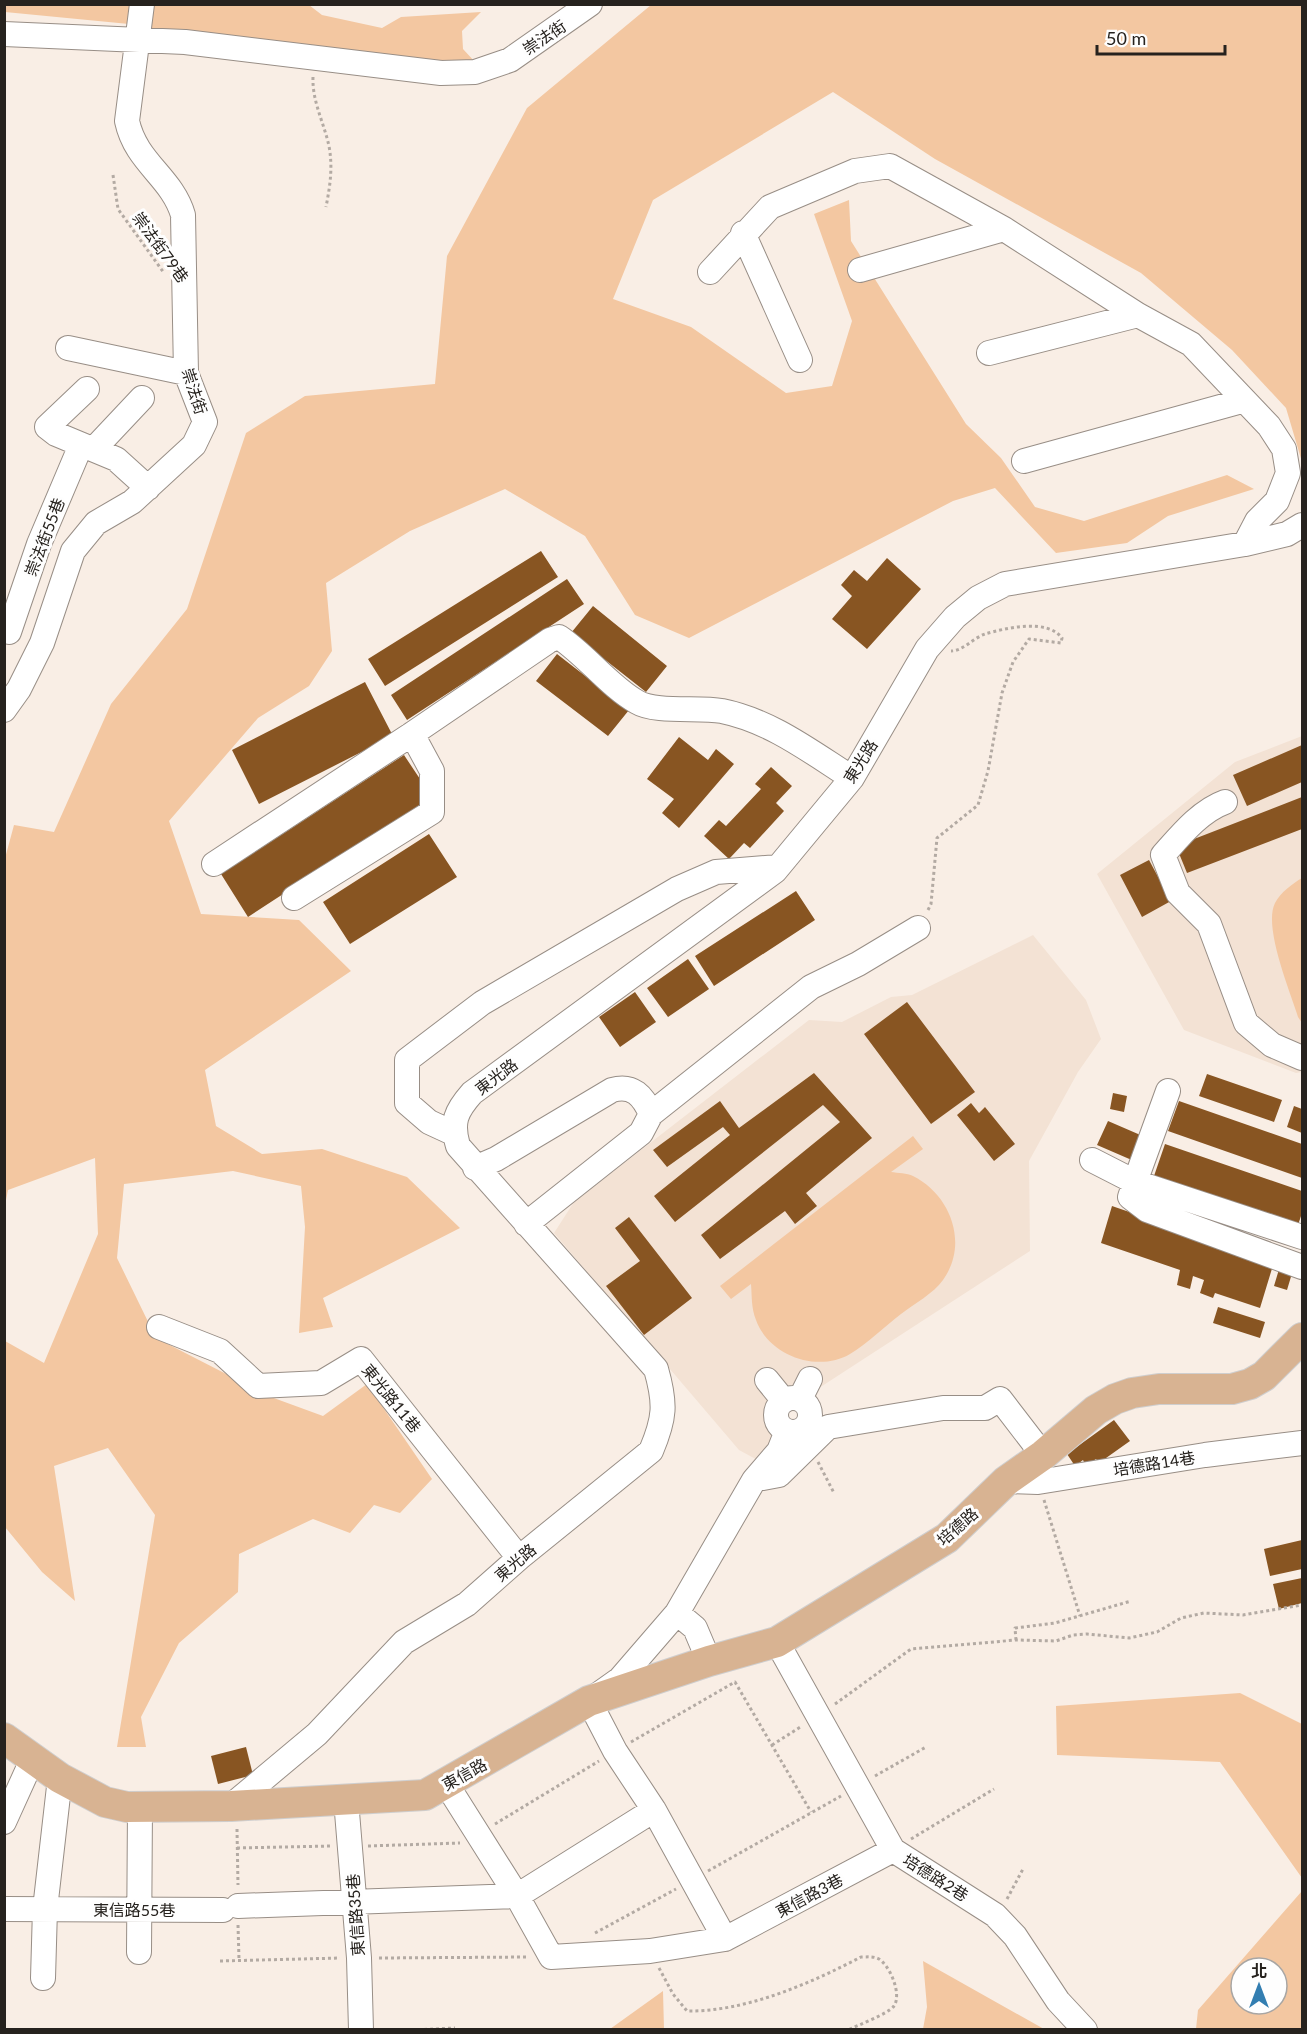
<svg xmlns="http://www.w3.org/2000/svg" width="1307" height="2034" font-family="Lato,'Noto Sans TC',sans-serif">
<rect width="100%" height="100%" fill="#f9eee5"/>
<path fill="#f3e2d4" d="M1302 736V1072L1296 1073 1184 1030 1097 874 1235 762Z
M1033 935 1086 1000 1101 1039 1078 1072 1029 1161 1030 1251 819 1388 797 1376 793 1385 770 1406 773 1436 765 1464 739 1450 554 1233 574 1202 809 1020 842 1022 891 997 912 995Z"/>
<path fill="#f3c7a1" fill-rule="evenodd" d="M4 5H130L129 24 5 12Z
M154 5H309L322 15 382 28 401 17 481 12 462 31 463 49 475 62 458 65 151 29Z
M651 5H1302V462L1286 408 1232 350 1141 273 935 159 833 92 653 200 613 299 691 327 786 393 832 386 852 321 814 214 849 200 851 241 966 424 1001 458 1035 507 1084 521 1227 475 1254 489 1168 516 1127 543 1056 553 995 488 953 501 689 638 635 615 585 536 505 489 410 531 326 583 332 651 309 686 258 718 169 821 201 914 299 920 351 971 205 1070 216 1126 262 1154 322 1149 407 1177 460 1228 323 1298 333 1327 299 1333 305 1227 301 1186 233 1171 124 1184 117 1258 156 1338 271 1397 323 1416 367 1384 432 1479 400 1513 374 1505 350 1533 313 1519 239 1554 238 1592 179 1643 141 1717 146 1747H117L155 1515 108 1448 54 1466 75 1601 42 1572 5 1527V1341L44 1363 98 1234 95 1158 8 1190 5 1205 4 862 14 825 54 832 111 704 187 609 246 433 305 396 435 384 447 256 527 108Z
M1302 878V1023L1298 1017C1290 991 1263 927 1275 903 1281 892 1292 884 1302 878Z
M913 1136 923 1149 891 1172C898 1173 907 1173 913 1176 951 1195 969 1244 943 1280 934 1293 914 1304 901 1314 884 1327 868 1343 850 1354 818 1373 769 1356 756 1320 751 1308 752 1296 751 1284L731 1299 720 1286Z
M1240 1693 1302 1724V1878L1220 1762 1057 1755 1056 1706Z
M1302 1891V2029H1196L1198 2010ZM1241 1968H1277V2004H1241Z
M923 1961 1044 2029H923L927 2007Z
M663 1991 664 2029H610Z"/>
<path fill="#852" d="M541 551 558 577 385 686 368 659Z
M887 558 921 589 867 649 832 619 852 596 841 585 854 570 867 581Z
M567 579 584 604 407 720 391 695Z
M593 606 667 666 646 692 571 633Z
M557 654 629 710 608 736 536 681Z
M365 682 393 736 259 804 232 750Z
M679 737 708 760 716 749 734 764 679 828 662 813 674 799 647 779Z
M1302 745V782L1247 806 1233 775Z
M404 755 432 797 248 917 221 874Z
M771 767 792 786 776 803 784 811 750 848 744 843 729 859 704 836 719 820 726 826 761 789 755 784Z
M1302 797V829L1187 873 1176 846Z
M429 834 457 877 350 944 323 902Z
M1149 860 1171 901 1142 917 1120 875Z
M796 891 815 920 714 986 695 956Z
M688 959 709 989 668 1017 647 988Z
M635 992 656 1022 620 1047 599 1017Z
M907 1002 975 1092 931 1124 864 1034Z
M814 1073 872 1138 806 1193 817 1206 795 1224 785 1211 720 1259 701 1235 840 1122 823 1105 675 1222 654 1196 730 1135 723 1127 667 1167 653 1150 720 1101 739 1128Z
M1207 1074 1282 1100 1274 1122 1199 1096Z
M1113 1093 1127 1096 1124 1112 1110 1109Z
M1179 1101 1302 1144V1178L1168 1131Z
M971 1103 979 1113 985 1107 1015 1144 994 1161 957 1115Z
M1294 1106 1302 1109V1133L1287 1127Z
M1108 1121 1145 1137 1134 1161 1097 1145Z
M1165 1144 1302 1191V1213L1298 1225 1154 1176Z
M1112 1206 1274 1262 1260 1308 1215 1293 1213 1298 1200 1293 1204 1280 1193 1276 1190 1289 1177 1285 1180 1270 1101 1243Z
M629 1217 692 1298 644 1335 606 1286 640 1261 615 1228Z
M1280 1266 1293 1270 1287 1290 1274 1286Z
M1218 1307 1265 1322 1260 1338 1213 1323Z
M1114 1420 1130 1441 1099 1463 1096 1459 1086 1466 1083 1460 1075 1466 1067 1454Z
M1302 1540V1569L1270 1576 1264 1549Z
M1302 1578V1603L1279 1609 1273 1584Z
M246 1747 253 1775 218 1784 211 1756Z"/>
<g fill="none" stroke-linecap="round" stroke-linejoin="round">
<defs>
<path id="minor" d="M4 34 185 42 441 73 475 72 510 60 590 4
M743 233 800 360
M860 270 1004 229
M710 272 770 207 855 171 890 166 1004 229 1138 315 1191 344 1269 426 1284 449 1288 473 1277 501 1257 521 1245 544
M68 348 186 373
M989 353 1138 315
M87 389 47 427 56 434 116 459 148 488
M94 449 142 398
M1024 461 1242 401
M9 632 39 544 81 445
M4 710 19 689 42 643 73 551 96 523 132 502 194 445 205 422 186 373 183 215C172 177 136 163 127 121L142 4
M1225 802C1200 811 1180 836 1163 855L1178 893 1209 924 1246 1023 1272 1045 1302 1058
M214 864 412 734 550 640 559 637C586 655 610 687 637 702 655 713 698 707 722 711 771 721 811 752 852 778
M294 898 432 812V771L412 734
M651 1114 811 987 858 964 918 928
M455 1134 429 1122 407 1103V1060L482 1003 677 889 716 872 778 867
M1092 1160 1135 1182 1168 1091
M475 1168 496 1159 612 1090C633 1084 643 1096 651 1114L641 1133 526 1224
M1302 1237 1135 1182 1130 1197 1147 1210 1302 1267
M159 1327 220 1351 258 1386 321 1383 361 1359 519 1558
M767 1380 784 1401
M776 1415a17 17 0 1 1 34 0a17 17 0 1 1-34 0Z
M800 1399 810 1379
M787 1431 779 1451 754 1480 677 1613 620 1679 589 1701 615 1751 654 1810 725 1939 893 1850
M763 1478 779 1475 828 1427 943 1408H985L1000 1399 1043 1455
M1006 1481 1038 1482 1205 1455 1302 1443
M677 1613 695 1628 709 1661
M777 1642 893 1850 995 1915 1015 1936 1058 2001 1085 2030
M447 1785 517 1896 551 1957 650 1951 725 1939
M346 1800 359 1958 361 2030
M231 1806 317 1734 404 1642 467 1604 519 1558 651 1451C665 1418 666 1404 656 1369L458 1146C451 1122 456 1111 472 1093L775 871 852 778 927 649 955 617 978 598 1005 584 1245 544 1287 534 1302 525
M4 1822 33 1758
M238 1906 517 1896 654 1810
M4 1909 223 1910
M139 1952 140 1807
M43 1978 45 1909 60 1778"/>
<path id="major" d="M4 1738 60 1778 105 1802 127 1807 231 1806 425 1795 589 1701 709 1661 777 1642 947 1538 1006 1481 1043 1455 1096 1410 1115 1399 1132 1393 1159 1389H1232L1250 1384 1264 1376 1302 1338"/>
</defs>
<use href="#minor" stroke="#988e86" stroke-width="26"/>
<use href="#major" stroke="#cfcece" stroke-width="32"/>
<path stroke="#b3aaa3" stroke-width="3" stroke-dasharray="3 3" stroke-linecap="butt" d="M313 77C312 101 324 123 329 146 333 168 330 186 326 207
M113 175 118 209 164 273
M928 910 931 904 937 838 978 805 988 771 1002 693 1013 662 1029 639 1061 643 1062 638C1047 618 1006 628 985 634 973 638 963 651 951 651
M818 1462 834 1493
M1044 1500 1080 1616
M1016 1640 1015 1628 1055 1623 1131 1601
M835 1704 911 1649 1016 1640 1056 1641 1073 1635 1087 1634 1129 1638 1157 1632 1181 1618 1204 1613 1243 1615 1302 1605
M631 1742 735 1682 811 1812
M772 1745 802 1726
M875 1776 926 1747
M495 1824 599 1761
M237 1829 238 1885
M911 1839 994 1789
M368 1846 460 1843
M237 1848 331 1846
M708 1871 841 1796
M1007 1899 1023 1869
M238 1925 239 1959
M595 1933 676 1889
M379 1958 529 1957
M220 1961 340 1958
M659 1968 673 1994 687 2011C745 2012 809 1984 861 1957 868 1957 873 1956 879 1959 890 1966 902 1994 894 2006 888 2014 858 2025 848 2030
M412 2030 455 2028"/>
<use href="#minor" stroke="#fff" stroke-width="24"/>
<use href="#major" stroke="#d8b392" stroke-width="30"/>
</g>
<g text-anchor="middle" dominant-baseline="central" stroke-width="6" stroke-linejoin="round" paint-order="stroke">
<g font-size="16" fill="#26221e" stroke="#fefefe">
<text transform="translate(544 37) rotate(-34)">崇法街</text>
<text transform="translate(161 247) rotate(54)">崇法街79巷</text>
<text transform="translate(195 391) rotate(72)">崇法街</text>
<text transform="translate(44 537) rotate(-69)">崇法街55巷</text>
<text transform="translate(860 761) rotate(-58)">東光路</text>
<text transform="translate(496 1076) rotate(-37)">東光路</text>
<text transform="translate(392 1398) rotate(51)">東光路11巷</text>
<text transform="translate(1154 1463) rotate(-9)">培德路14巷</text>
<text transform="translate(957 1526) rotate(-41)">培德路</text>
<text transform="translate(515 1562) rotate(-40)">東光路</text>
<text transform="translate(464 1774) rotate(-29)">東信路</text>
<text transform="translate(936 1877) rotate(32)">培德路2巷</text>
<text transform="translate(809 1895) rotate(-28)">東信路3巷</text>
<text x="134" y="1909">東信路55巷</text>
<text transform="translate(355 1915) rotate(-94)">東信路35巷</text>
</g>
</g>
<rect width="1307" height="2034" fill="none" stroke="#26221e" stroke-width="12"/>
<g transform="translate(1259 1986)"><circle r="28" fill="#fefefe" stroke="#a8a6a4" stroke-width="1.5"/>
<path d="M0-4.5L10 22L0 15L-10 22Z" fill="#337eb1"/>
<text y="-9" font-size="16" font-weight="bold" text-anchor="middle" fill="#26221e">北</text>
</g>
<path d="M1097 45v9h128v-9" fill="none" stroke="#26221e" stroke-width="3"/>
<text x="1106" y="45" font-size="18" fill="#26221e" stroke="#fefefe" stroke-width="4.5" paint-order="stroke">50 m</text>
</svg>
